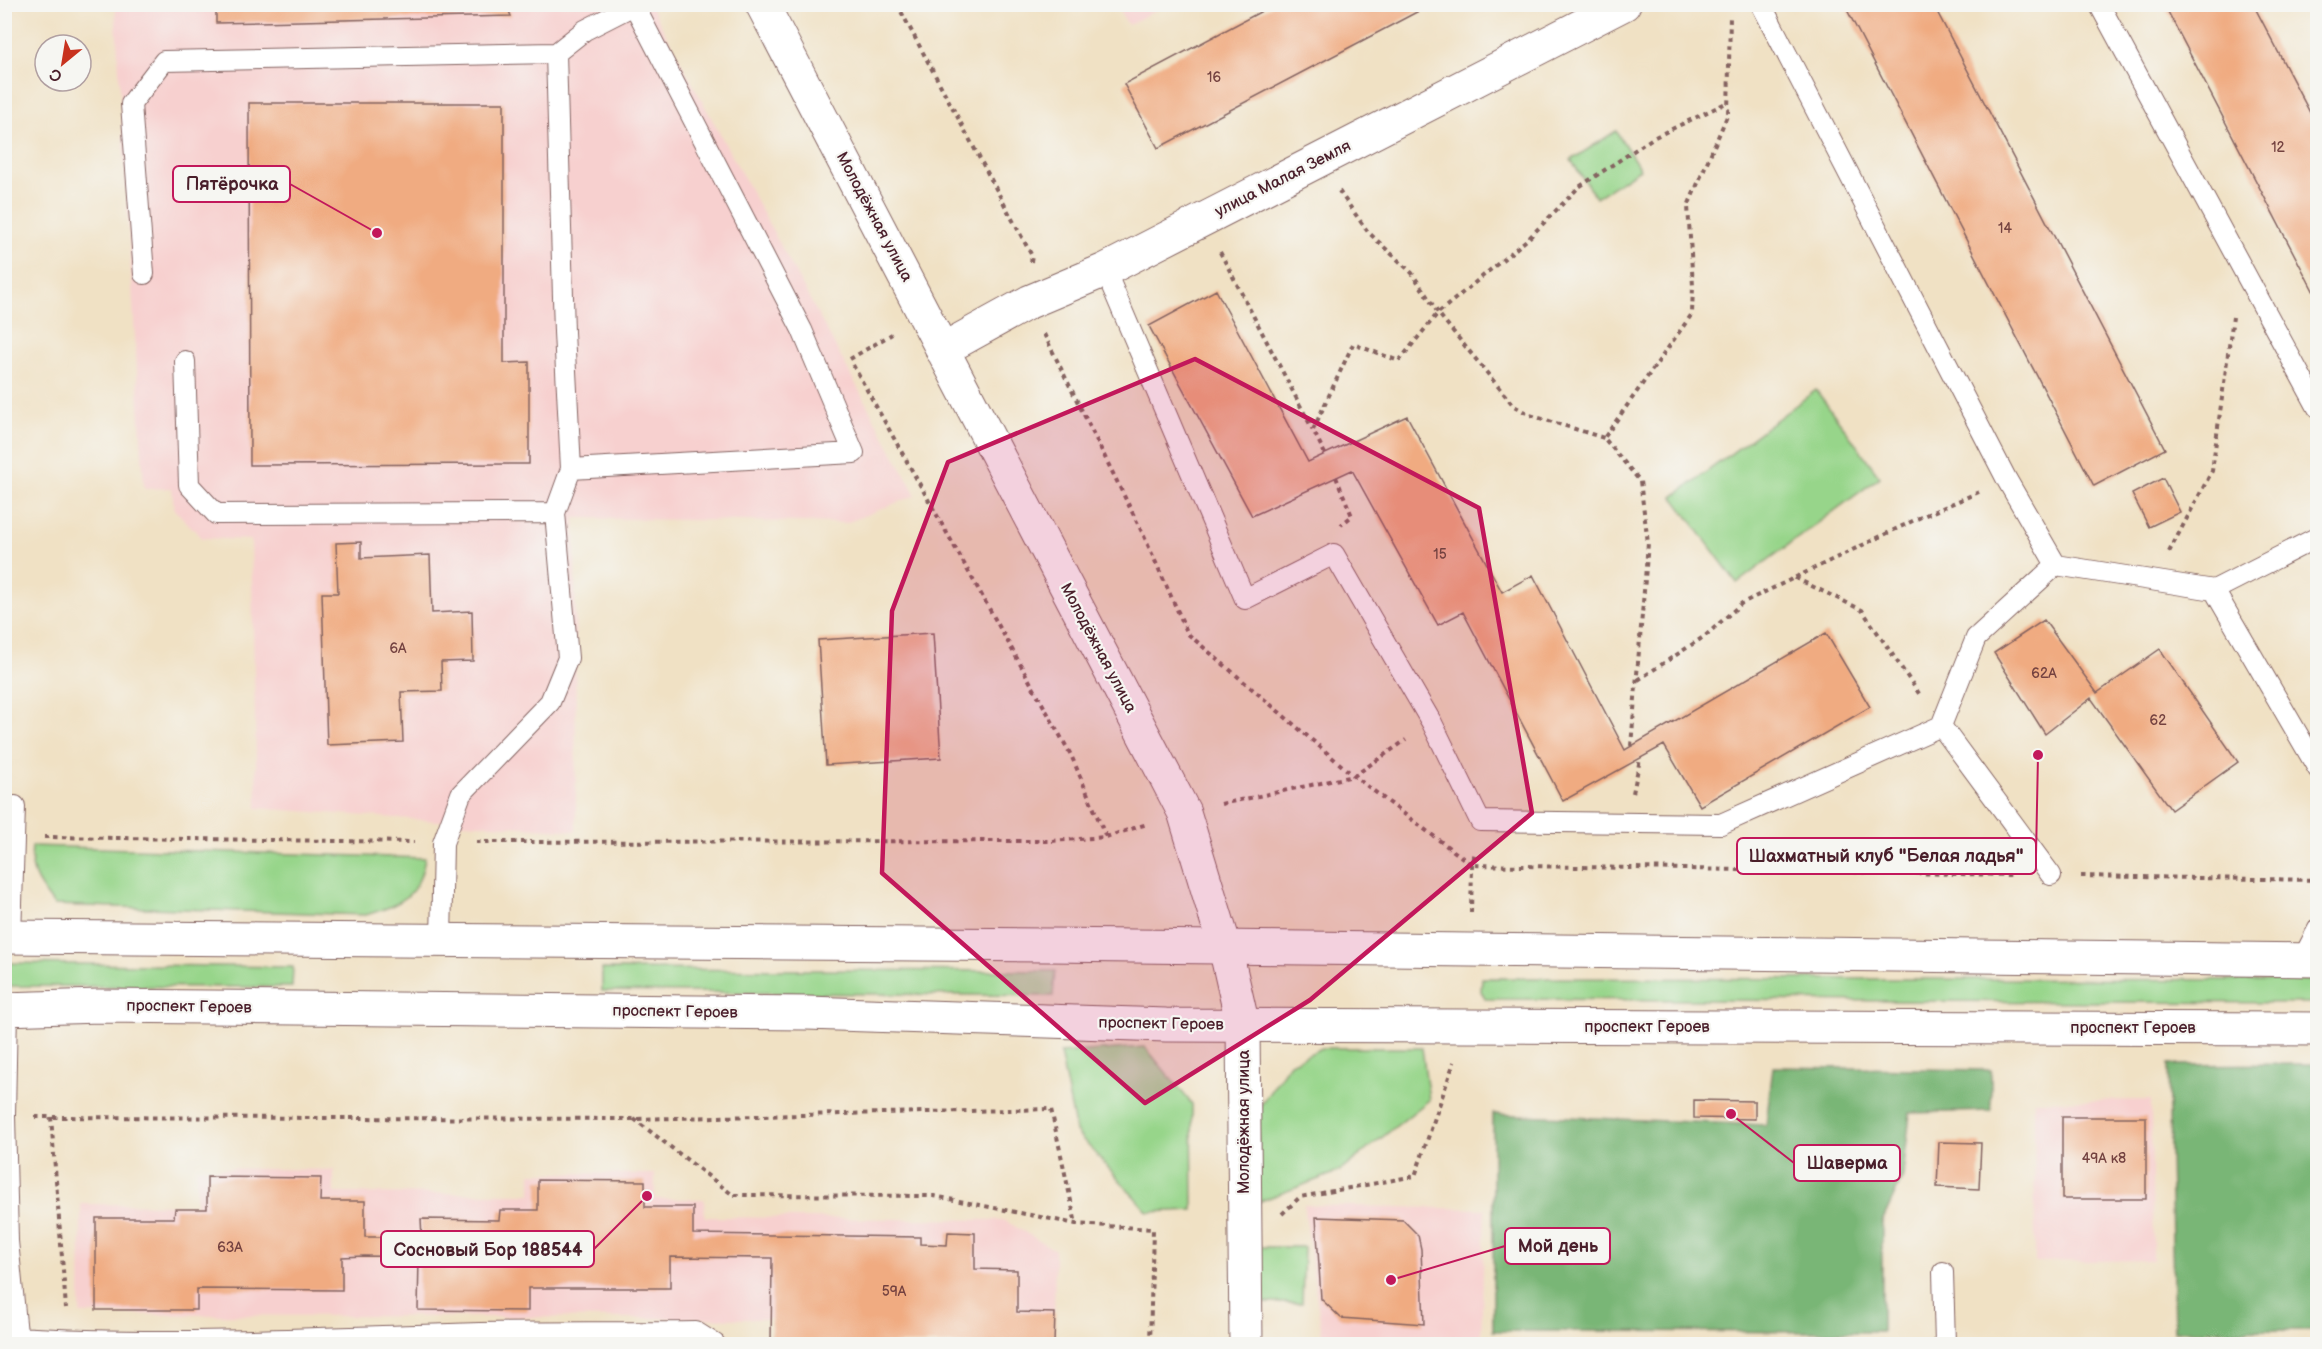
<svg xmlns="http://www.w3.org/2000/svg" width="2322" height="1349" font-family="'Balsamiq Sans',sans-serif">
<rect width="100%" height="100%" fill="#f6f6f2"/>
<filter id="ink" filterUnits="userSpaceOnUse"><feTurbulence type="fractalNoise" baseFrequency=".0167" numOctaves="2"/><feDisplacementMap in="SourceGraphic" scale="12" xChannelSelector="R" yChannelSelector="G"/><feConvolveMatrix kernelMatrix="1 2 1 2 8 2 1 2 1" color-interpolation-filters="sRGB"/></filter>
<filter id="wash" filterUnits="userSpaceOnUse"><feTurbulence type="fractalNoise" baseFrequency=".008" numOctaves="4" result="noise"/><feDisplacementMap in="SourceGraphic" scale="24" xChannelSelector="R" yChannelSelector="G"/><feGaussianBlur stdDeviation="1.35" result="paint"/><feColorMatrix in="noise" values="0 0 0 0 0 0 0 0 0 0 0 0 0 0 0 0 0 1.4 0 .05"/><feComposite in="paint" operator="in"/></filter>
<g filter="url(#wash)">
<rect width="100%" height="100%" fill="#f0e1c4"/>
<path fill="#f7d0cf" d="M115 5H650L916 495 846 523 575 518 576 831 257 808 251 540 202 538 174 509 172 488 144 489Z
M1116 5H1166L1128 25Z
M2151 1100 2153 1260 2035 1262 2034 1101Z
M197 1168 334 1170V1193L531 1194V1173L655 1174V1199H704L705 1217 1004 1220 1055 1250 1054 1344H771V1319L80 1314 81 1204 196 1205Z
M1304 1205 1485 1209 1481 1344 1322 1336Z"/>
<path fill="#97d58a" stroke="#707a5a" stroke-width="1.5" d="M1616 131 1640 169 1596 198 1571 160Z
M1816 390 1880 477 1737 583 1673 497Z
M32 846 425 858C419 897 401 904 366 915L54 905C38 884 29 874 32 846Z
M5 963H8L293 967 292 987 5 986Z
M602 969 1055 971 1053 996 602 991Z
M1482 978 2317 980 2318 1003 1485 999 1481 991Z
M1145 1047 1192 1104 1193 1210 1148 1212 1076 1132 1060 1053Z
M1322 1048H1422L1429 1100 1340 1171 1253 1204 1260 1106 1290 1063Z
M1257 1247H1304L1302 1303H1260Z"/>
<path fill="#79b676" stroke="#626a50" stroke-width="1.5" d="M2317 1064V1330L2174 1331 2168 1065Z
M1773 1067 1991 1070V1111L1910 1113 1903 1176 1882 1222V1332L1493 1331V1114L1766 1125Z"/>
<g id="blocks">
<path fill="#f0ab81" d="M216 4H506L511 16 216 23Z
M1275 4H1432L1158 148 1124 84Z
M1844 4H1933L2165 449 2094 486Z
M2164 4H2253L2318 128V300Z
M249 103H504V363L529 362V464L250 465Z
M1216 290 1308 462 1407 416 1502 592 1533 575 1625 750 1826 633 1870 707 1700 806 1664 745 1563 801 1463 612 1438 625 1352 470 1252 516 1149 326Z
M2163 478 2180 512 2149 527 2132 494Z
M361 542V558L430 555 432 613 472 611 473 661 441 662 442 691 401 692 403 742 327 745 322 593H338L336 543Z
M2044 620 2097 693 2160 649 2238 762 2171 810 2091 698 2045 734 1994 653Z
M933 633 941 758 826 765 818 640Z
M1694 1100 1755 1101V1119L1694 1118Z
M2062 1117H2146V1199H2062Z
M1939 1142 1981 1143 1979 1189 1937 1187Z
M207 1177 321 1178 320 1201H365V1237H422L421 1219 499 1220 500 1210H538V1180L645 1181V1207H693V1234L920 1237V1244L947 1245 948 1232 975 1233V1269L1017 1270V1312L1055 1313 1054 1344H771L772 1258 670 1257V1288H528V1311L418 1310 419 1257 364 1256 342 1257V1290L197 1289V1310H96V1218H174L175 1209H207Z
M1316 1217 1403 1220 1418 1235 1421 1249 1424 1324 1341 1318 1321 1299Z"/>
</g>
</g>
<g filter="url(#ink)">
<use href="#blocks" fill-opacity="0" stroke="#846361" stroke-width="1.5"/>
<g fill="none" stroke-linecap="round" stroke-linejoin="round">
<defs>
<path id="lane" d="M1761 4 2007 480 2056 565
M2099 4 2318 408
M1105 270 1245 599 1334 554 1432 723 1480 821 1721 824 1941 726 1976 638 2056 565
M144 274 131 104 164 61 556 53
M185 361 189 485 216 514 555 513
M571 469 854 453 802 330 634 5
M2056 565 2214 590 2318 537
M2214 590 2318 769
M1941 726 2051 875
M11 937 15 806
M441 941 443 843 461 794 550 702 568 658 555 513 571 469 564 332 556 53 585 30 636 4
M2302 960 2318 929
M7 1009 5 1115 8 1241 18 1344
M1943 1272 1945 1344
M18 1337C162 1346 307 1338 450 1334 532 1331 615 1333 696 1332L715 1344"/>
<path id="street" d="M762 4 1184 812 1225 947 1243 1026 1246 1344
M942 350 1029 302 1105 270 1624 4"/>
<path id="secondary" d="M4 937 1051 945 2318 960
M4 1009 99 1006 807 1013 1166 1025 2318 1029"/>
</defs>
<use href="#lane" stroke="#846361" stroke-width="22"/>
<use href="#street" stroke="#846361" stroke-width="35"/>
<use href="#secondary" stroke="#846361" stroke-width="35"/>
<path stroke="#846361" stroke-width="4" stroke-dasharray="4.5 4.5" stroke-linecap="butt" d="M897 4 1032 256 1031 262
M1339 191 1368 232 1412 273 1438 313 1514 406 1530 415 1604 438
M1220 252 1313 430
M1044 334 1143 534 1188 634 1354 776 1472 865 2011 875
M850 359 892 334
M853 365 1071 755 1106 837
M1325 454 1313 430 1353 344 1399 361 1438 313 1529 238 1579 187 1653 138 1728 102
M1336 477 1352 516 1341 525
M2169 552 2212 471 2233 317
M1795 578 1862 610 1920 695
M1638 680 1705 636 1742 603 1921 517 1979 492
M1631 746 1648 543 1640 481 1604 438 1692 314 1693 286 1688 206 1728 114 1730 15
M1633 793 1640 759
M1221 804 1354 776 1406 740
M44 837 414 842
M476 842 1051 841 1106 837 1147 824
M2081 876 2318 880
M1471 913 1472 865 1475 851
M35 1117 634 1119 1051 1109 1076 1224
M51 1117 66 1308
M634 1119 733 1195 934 1196 1076 1224 1153 1229 1150 1344
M1282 1214 1300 1197 1415 1176 1454 1062"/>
<use href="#lane" stroke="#fff" stroke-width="20"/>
<use href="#street" stroke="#fff" stroke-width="33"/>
<use href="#secondary" stroke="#fff" stroke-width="33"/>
</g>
</g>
<path fill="#c2185b" fill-opacity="0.2" stroke="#c2185b" stroke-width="4.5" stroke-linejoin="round" d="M1195 359 1479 508 1532 813 1310 1000 1145 1103 882 873 892 611 948 462Z"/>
<g text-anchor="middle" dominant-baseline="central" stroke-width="4.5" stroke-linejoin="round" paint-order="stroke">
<g font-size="14" fill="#744240">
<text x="1214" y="77">16</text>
<text x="2278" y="147">12</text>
<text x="2005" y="228">14</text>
<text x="1440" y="554">15</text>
<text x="398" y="648">6А</text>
<text x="2044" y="673">62А</text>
<text x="2158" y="720">62</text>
<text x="2104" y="1158">49А к8</text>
<text x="230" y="1247">63А</text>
<text x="894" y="1291">59А</text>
</g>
<g font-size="16" fill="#4a1f2b" stroke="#f6f6f2">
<text transform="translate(1283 179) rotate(-27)">улица Малая Земля</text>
<text transform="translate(874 217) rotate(62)">Молодёжная улица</text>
<text transform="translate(1098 648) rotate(62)">Молодёжная улица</text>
<text transform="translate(189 1007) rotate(1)">проспект Героев</text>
<text transform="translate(675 1012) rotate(1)">проспект Героев</text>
<text transform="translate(1161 1024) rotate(1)">проспект Героев</text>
<text x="1647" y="1027">проспект Героев</text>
<text x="2133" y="1028">проспект Героев</text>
<text transform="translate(1244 1122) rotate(-90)">Молодёжная улица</text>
</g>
</g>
<path fill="none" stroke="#c2185b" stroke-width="2" d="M377 233L290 184M2038 755L2036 856M1731 1114L1794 1163M1391 1280L1505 1246M647 1196L594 1249"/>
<g fill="#c2185b" stroke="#f6f6f2" stroke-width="2">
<circle cx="377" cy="233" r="6"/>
<circle cx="2038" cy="755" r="6"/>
<circle cx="1731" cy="1114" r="6"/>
<circle cx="1391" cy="1280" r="6"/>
<circle cx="647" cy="1196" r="6"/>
</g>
<g fill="#f6f6f2" stroke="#c2185b" stroke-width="2">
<rect x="173" y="166" width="117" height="36" rx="6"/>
<rect x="1737" y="838" width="299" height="36" rx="6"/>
<rect x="1794" y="1145" width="106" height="36" rx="6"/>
<rect x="1505" y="1228" width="105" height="36" rx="6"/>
<rect x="381" y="1231" width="213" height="36" rx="6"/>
</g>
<g font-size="18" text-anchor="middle" font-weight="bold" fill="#4a1f2b">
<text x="232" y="190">Пятёрочка</text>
<text x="1886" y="862">Шахматный клуб "Белая ладья"</text>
<text x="1847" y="1169">Шаверма</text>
<text x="1558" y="1252">Мой день</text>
<text x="488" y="1256">Сосновый Бор 188544</text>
</g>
<rect width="2322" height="1349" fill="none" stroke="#f6f6f2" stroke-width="24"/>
<g transform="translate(63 63) rotate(210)"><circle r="28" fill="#f6f6f2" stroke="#b1a0a2" stroke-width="1.5"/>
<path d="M0-4.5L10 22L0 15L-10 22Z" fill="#c8321e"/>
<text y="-9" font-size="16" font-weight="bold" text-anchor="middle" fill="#4a1f2b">С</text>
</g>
</svg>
